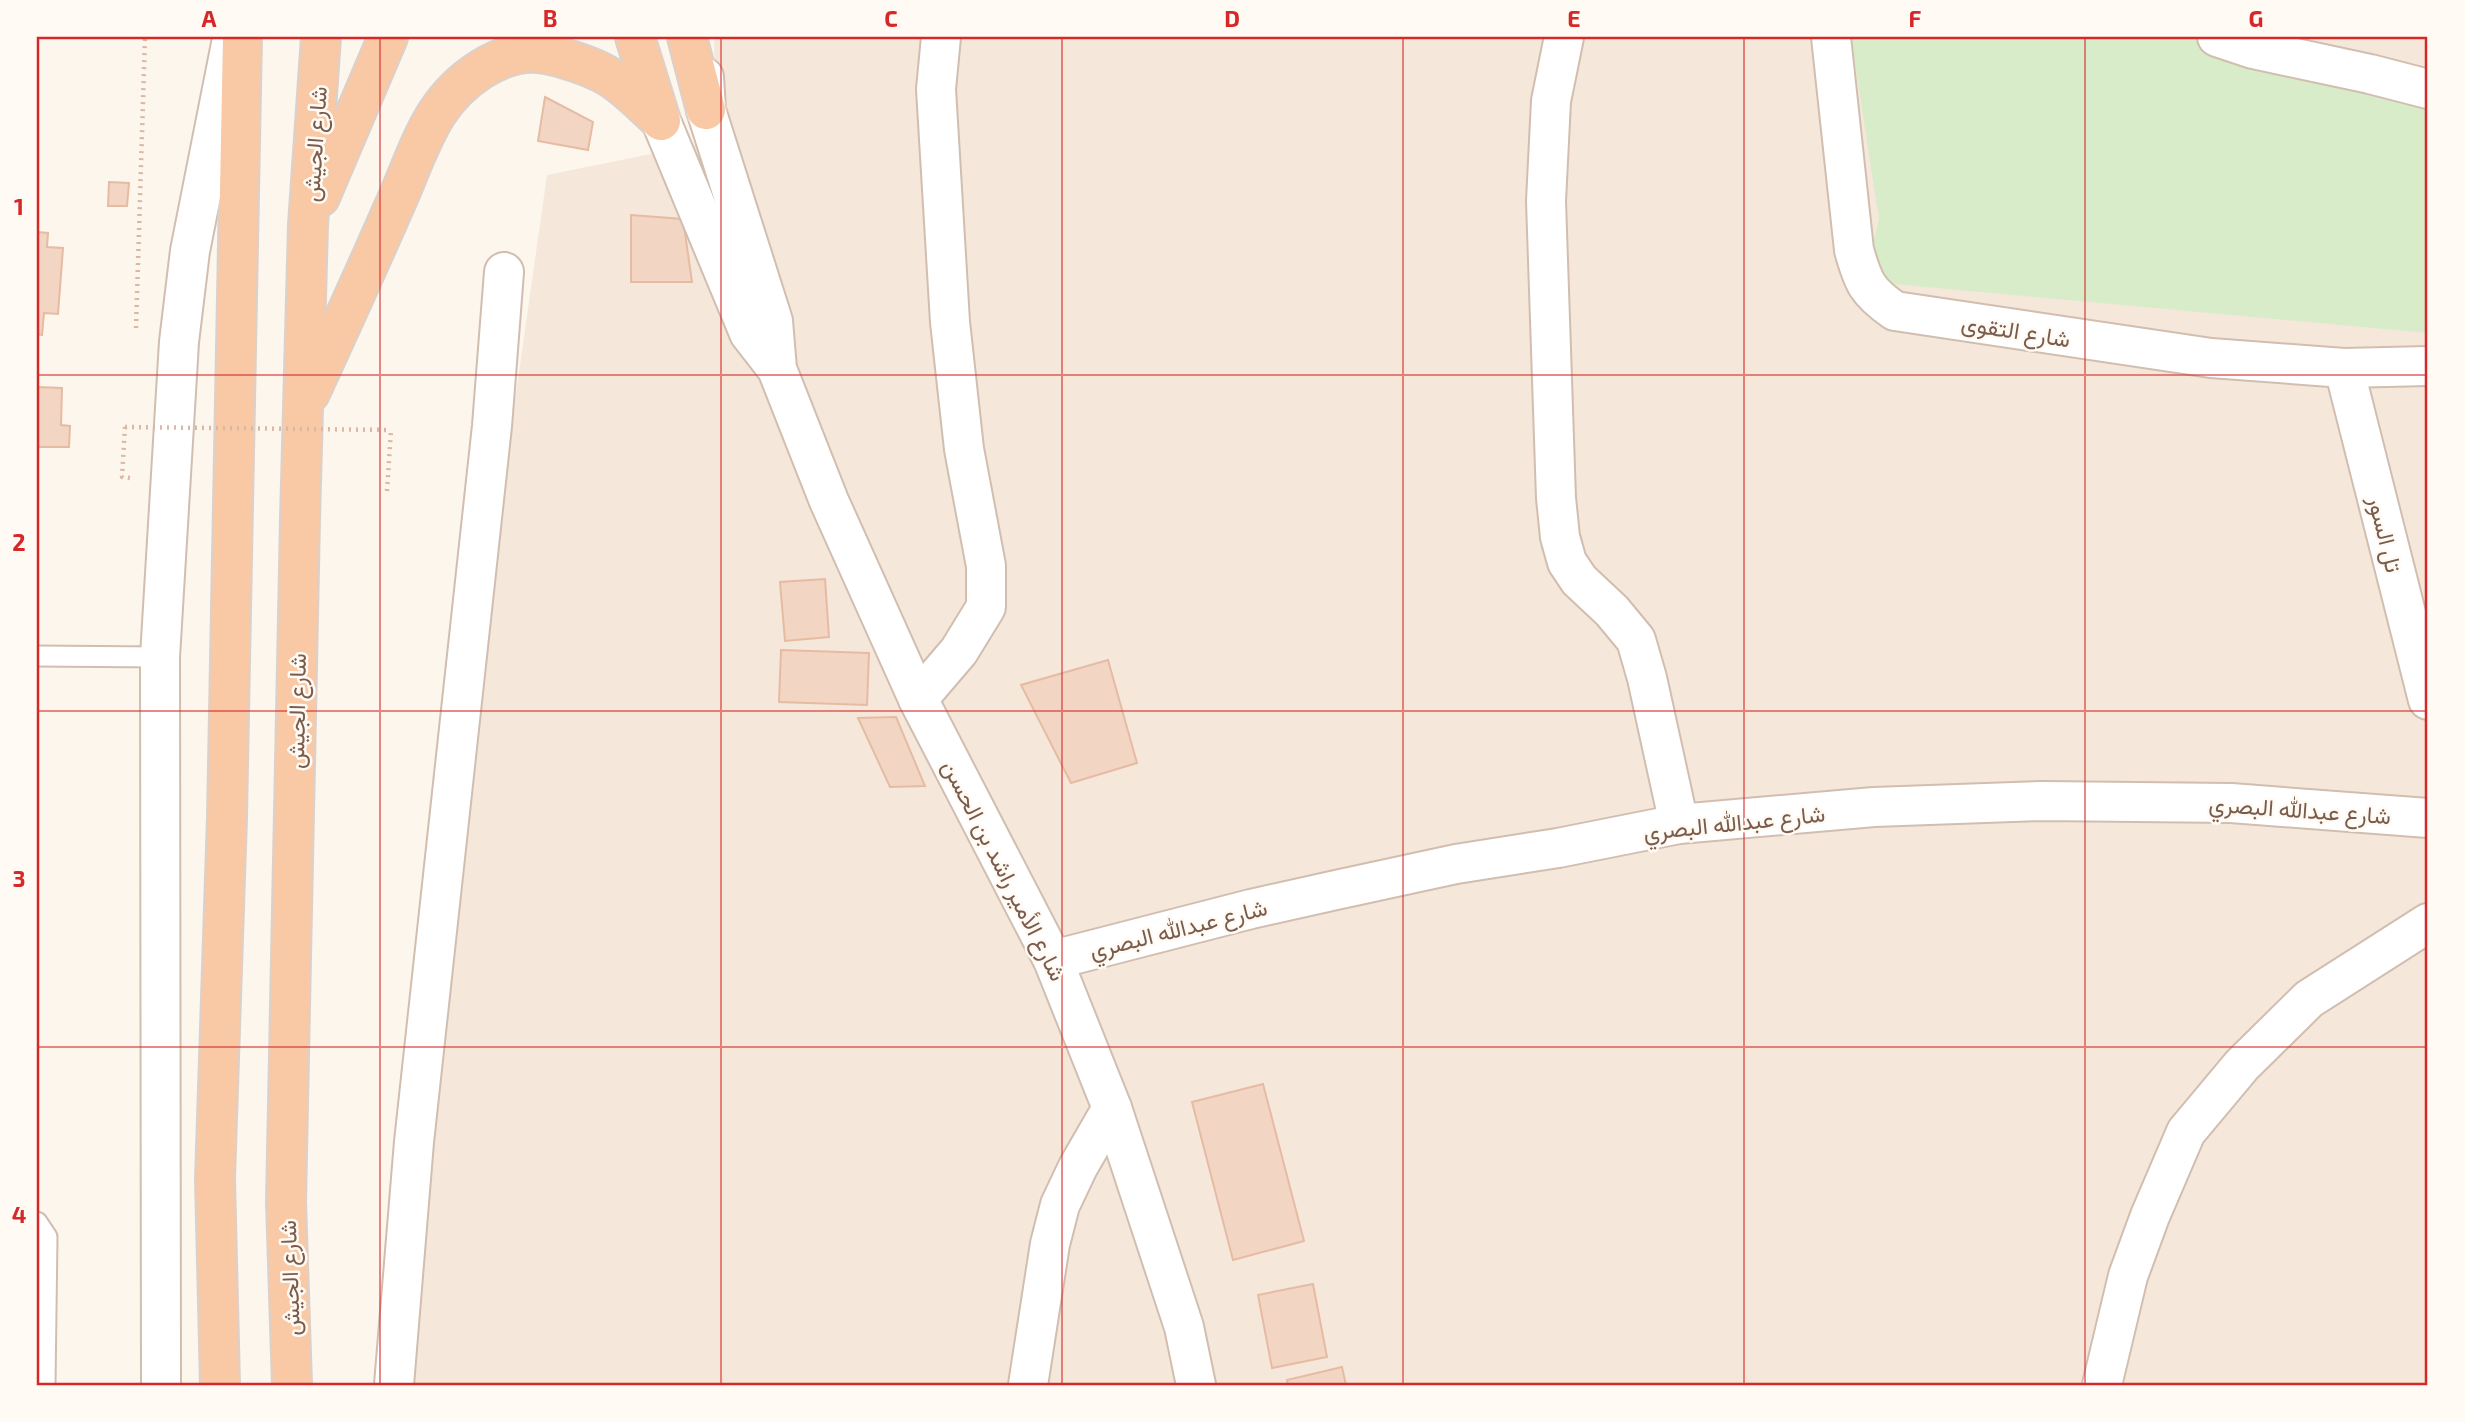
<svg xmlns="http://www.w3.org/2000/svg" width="2465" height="1422" font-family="'Exo 2',Vazirmatn,sans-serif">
<rect width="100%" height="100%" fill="#fdf6ec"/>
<path fill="#f5e8da" d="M714 37H2428V1385H395L392 1266 547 175 715 141Z"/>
<path fill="#d8ecc9" d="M1851 37H2249L2428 76V333L1893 284 1869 257 1879 220Z"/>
<path fill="#f3d5c3" stroke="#e6bba3" stroke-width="2" d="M545 97 593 122 588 150 538 141Z
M109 182 129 183 127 206H108Z
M631 215 683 219 692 282H631Z
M37 232 48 233 47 247 63 248 58 314 44 313 42 335 37 334Z
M37 387 62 388 61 425 70 426 69 447H37Z
M825 579 829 637 785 641 780 582Z
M781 650 869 653 867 705 779 702Z
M1108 660 1137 763 1071 783 1021 685Z
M896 717 925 786 890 787 858 718Z
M1263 1084 1304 1241 1233 1260 1192 1102Z
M1313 1284 1327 1357 1272 1368 1258 1295Z
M1342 1367 1346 1385H1288L1287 1380Z"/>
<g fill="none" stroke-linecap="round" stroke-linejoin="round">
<defs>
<path id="service" d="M37 656 160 657
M37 1222 47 1237 45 1385"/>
<path id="minor" d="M1564 37 1551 101 1546 201 1556 498 1560 537 1567 562 1579 580 1612 611 1636 640 1647 678 1679 824
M1831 37 1854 250C1863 282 1867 292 1895 311L2211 358 2344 368 2428 366
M2217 37 2253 49 2370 74 2428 89
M2344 368 2428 700
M918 699 959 651 986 607V566L964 449 950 322 936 89 941 37
M1053 960 1251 909 1336 890 1456 864 1558 848 1679 824 1874 807 2042 801 2231 803 2428 818
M161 1385 160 657 179 342 190 251 232 39
M394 1385 414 1142 492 426 504 272
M1028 1385 1050 1244 1060 1205 1078 1167 1112 1108
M2102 1385 2128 1276 2150 1216 2186 1132 2242 1065 2309 999 2428 923"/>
<path id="tertiary" d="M704 77 706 110 773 321 777 369 829 501 918 699 1053 960 1112 1108 1184 1327 1196 1385
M661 121 749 333 777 369"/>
<path id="trunk" d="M635 37 661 121
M687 37 706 110
M320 197 388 37
M310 393C338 332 366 271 393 209 408 177 418 143 437 113 458 81 498 50 538 53 556 54 593 67 608 76 627 87 644 106 661 121
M220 1385 215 1179 227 817 242 37
M292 1385 286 1202 300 519 308 225 321 37"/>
</defs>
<use href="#service" stroke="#d1beb0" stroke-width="23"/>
<use href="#minor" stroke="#d1beb0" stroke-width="42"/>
<use href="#tertiary" stroke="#d1beb0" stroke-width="42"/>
<use href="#trunk" stroke="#dad1cd" stroke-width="42"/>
<path stroke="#d9b8a5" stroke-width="4.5" stroke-dasharray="2 5" stroke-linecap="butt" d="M136 328 145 37
M125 427 122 477 130 478
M387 491 391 430"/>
<use href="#service" stroke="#fff" stroke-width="19"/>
<use href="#minor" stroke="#fff" stroke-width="38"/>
<use href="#tertiary" stroke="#fff" stroke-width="38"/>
<use href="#trunk" stroke="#f9c8a4" stroke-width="38"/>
<path stroke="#d9b8a5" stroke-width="4.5" stroke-dasharray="2 5" stroke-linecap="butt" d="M125 427 391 430"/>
</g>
<path fill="none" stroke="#d62828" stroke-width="2" stroke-opacity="0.55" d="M380 37V1385M721 37V1385M1062 37V1385M1403 37V1385M1744 37V1385M2085 37V1385M37 375H2428M37 711H2428M37 1047H2428"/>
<g text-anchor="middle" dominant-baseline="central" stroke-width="5" stroke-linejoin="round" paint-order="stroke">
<g font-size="23" fill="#7a5c4d" stroke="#fffaf3">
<text transform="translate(314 144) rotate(-86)">شارع الجيش</text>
<text transform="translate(2016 330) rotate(9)">شارع التقوى</text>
<text transform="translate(2386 534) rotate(76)">تل السور</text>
<text transform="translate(296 711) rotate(-89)">شارع الجيش</text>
<text transform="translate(2300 809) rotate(4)">شارع عبدالله البصري</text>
<text transform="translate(1734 822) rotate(-6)">شارع عبدالله البصري</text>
<text transform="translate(1005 870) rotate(63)">شارع الأمير راشد بن الحسن</text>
<text transform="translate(1178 928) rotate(-14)">شارع عبدالله البصري</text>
<text transform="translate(289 1278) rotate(-92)">شارع الجيش</text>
</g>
</g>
<rect width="2465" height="1422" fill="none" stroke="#fffaf3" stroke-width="77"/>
<rect x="38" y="38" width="2388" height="1346" fill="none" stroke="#d62828" stroke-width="2.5"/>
<g font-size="23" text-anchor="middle" font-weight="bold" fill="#d62828">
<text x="209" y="27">A</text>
<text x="550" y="27">B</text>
<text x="891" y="27">C</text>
<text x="1232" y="27">D</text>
<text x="1574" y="27">E</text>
<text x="1915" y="27">F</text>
<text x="2256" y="27">G</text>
<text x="19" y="215">1</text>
<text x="19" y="551">2</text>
<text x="19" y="887">3</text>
<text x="19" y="1223">4</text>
</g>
</svg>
